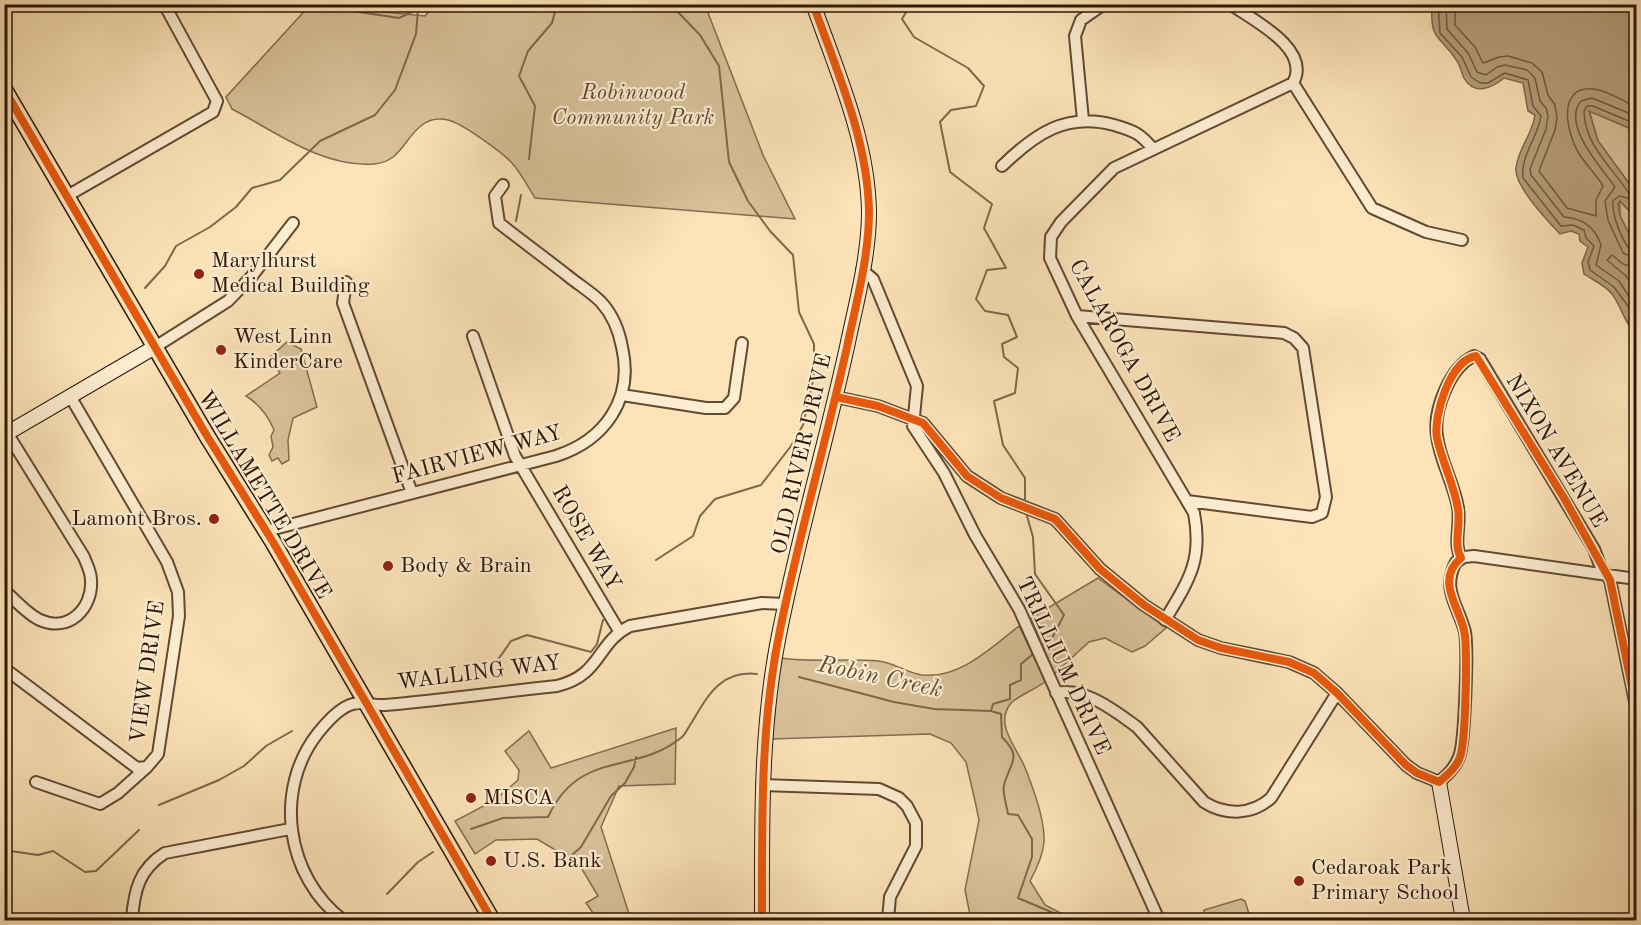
<svg xmlns="http://www.w3.org/2000/svg" width="1641" height="925" font-family="'Old Standard TT',serif">
<rect width="100%" height="100%" fill="#fce4b8"/>
<filter id="stains"><feTurbulence type="fractalNoise" baseFrequency=".00333" numOctaves="4"/><feColorMatrix values="0 0 0 0 .2 0 0 0 0 .09 0 0 0 0 .02 0 0 0 .5 -.17"/></filter>
<radialGradient id="worn" r=".72"><stop offset=".6" stop-color="#630" stop-opacity="0"/><stop offset="1" stop-color="#630" stop-opacity=".3"/></radialGradient>
<path fill="#d9c19a" stroke="#846b50" stroke-width="1.5" d="M435 4 705 5 763 155 795 219 535 198C528 187 521 173 512 163 503 153 462 123 448 120 439 118 430 119 422 125 404 138 401 162 374 164 323 168 276 132 232 109L226 97 310 5 425 16Z
M1589 110 1636 131V193L1598 141Z
M1620 201 1636 218V247L1620 216Z
M287 342 301 349 317 407 293 418 288 440 289 460 282 464 278 458 272 461 269 455 273 447 271 436 274 430C268 416 259 404 246 396L280 373 270 357Z
M1098 578 1166 628 1145 646 1132 652 1105 638 1089 642 1054 674 1031 618Z
M1019 626 1046 681C1038 688 1016 697 1011 703 993 725 1019 750 1026 770 1034 791 1045 820 1044 842 1043 855 1036 870 1030 881L1045 905 1074 920H971L965 890 979 820 975 801 966 762 951 743 930 734 771 739 775 694 781 658C814 663 846 658 878 661 893 662 907 673 922 675 960 679 992 647 1019 626Z
M676 728 675 784 619 786 601 827 631 920H598L586 903 598 896 579 864 537 839 496 840 475 854 455 821 495 800 518 780 519 770 505 751 529 731 551 768Z
M1241 899 1245 901 1251 920H1203L1204 910Z"/>
<path fill="#b69e7b" stroke="#80674c" stroke-width="1.5" d="M1432 5H1636V131L1589 111 1598 141 1636 193V218L1620 201 1618 204 1620 216 1636 247V333C1626 327 1621 305 1612 294 1605 285 1593 280 1584 274L1582 263 1588 247 1580 241 1579 234 1571 231 1560 234C1548 221 1514 186 1516 168 1518 149 1533 133 1535 115L1528 111 1523 83 1504 78C1492 88 1474 96 1464 78 1461 73 1461 66 1457 61 1440 34 1430 43 1432 5Z"/>
<g fill="none" stroke-linecap="round" stroke-linejoin="round">
<path stroke="#725a40" stroke-width="1.5" d="M1438 4 1440 33 1462 57 1471 77 1480 83H1488L1505 73 1528 80 1533 106 1541 116C1538 137 1520 156 1523 178L1561 226 1573 225 1584 230 1586 238 1594 246 1588 262 1590 270 1614 287 1628 306 1636 326
M1446 4 1447 29 1468 53 1477 72 1486 75 1497 67 1505 65 1527 70 1535 78 1540 101 1546 108 1548 116 1546 129 1530 169 1531 175 1564 217C1582 218 1595 227 1601 245L1596 265 1619 281 1636 307
M1455 4V25L1475 47 1483 63 1499 57 1508 56 1532 63 1542 72 1548 95 1555 105 1557 117 1555 130 1539 171 1567 208 1596 216V200L1603 186C1596 174 1585 164 1578 152 1567 133 1556 86 1593 89 1607 90 1623 101 1636 107
M1636 116 1592 98 1581 101C1561 125 1602 168 1615 187L1605 201 1608 220 1623 253 1636 259
M1636 124 1593 106H1587L1584 111C1584 145 1613 168 1630 195L1636 196
M1636 211 1628 198 1619 196 1613 201C1612 216 1621 238 1630 250L1636 251
M1636 268 1623 264 1612 255 1607 260 1625 275 1636 289"/>
<path stroke="#80674c" stroke-width="2" d="M306 4 399 18 429 4
M911 4 902 19 914 37 968 68 984 86 976 106 951 110 940 122 950 172 992 204 984 228 1006 268 987 270 976 299 985 311 1008 315 1017 337 1002 344 1004 357 1018 368 1015 393 994 401 1003 445 1025 478V499
M529 159 535 106 519 76 528 51 552 23 557 4
M516 221 521 195
M145 288 165 266 176 246 210 227 236 207 252 188 280 180 320 141 375 115 395 90 416 34 418 9
M1027 516 1033 537 1035 574 1064 615 1052 638 1044 644
M656 560 693 536 700 516 715 499 761 485 791 446 803 425 814 376V344L799 312 793 255 770 231 748 201 729 162 719 66 700 35 677 11 674 4
M1033 654 1021 664V680L1010 685V699L993 704 991 711 1001 714 1002 737C1023 758 1010 762 1004 785 1002 793 1007 806 1008 814L1018 815 1032 839V857L1018 898 1070 920
M497 661 511 641 527 635 591 652 597 644 603 620
M799 677 894 702 934 709 991 711
M159 805 219 780 244 766 266 746 292 731
M471 829 503 818 548 817C580 748 635 776 682 737 686 733 689 726 692 722 708 695 721 670 757 674
M4 850 38 855 53 851 85 872 96 871 139 830
M572 855 581 847 611 796 625 783 634 767 636 757
M387 894 418 862 433 852"/>
<defs>
<path id="street" d="M1293 83 1372 208 1426 232 1462 240
M1083 120 1075 36 1081 20 1104 4
M1002 166C1035 134 1066 112 1114 125 1134 131 1140 133 1153 149
M67 196 213 112 217 101 164 4
M862 270 873 279 917 386 913 426 944 473 975 535 1019 609 1159 920
M346 282 343 303 412 493
M1077 316 1284 333 1294 338 1303 348 1326 497 1322 513 1312 517 1187 501
M473 336 515 456 619 631
M155 347 228 301 252 276 293 223
M622 395 706 408H725L734 398 742 343
M836 397 878 406 923 423 967 476 1001 498 1055 519 1100 569 1144 605 1198 640 1221 648 1289 662 1314 673 1337 693 1406 765 1417 773 1439 782C1447 775 1455 768 1459 757 1465 743 1468 648 1465 632 1459 607 1441 590 1456 562L1464 557 1474 556 1636 579
M4 428 84 557C87 565 91 572 91 580 93 608 69 633 40 620 27 614 15 600 4 590
M266 531 556 456C605 440 634 399 622 347 619 331 612 314 601 302 591 292 579 285 568 276 545 258 522 241 499 223L495 196 503 185
M1461 558C1453 544 1461 524 1458 508 1454 483 1440 461 1437 436 1433 410 1450 367 1474 356L1480 359 1594 549 1601 568 1610 580 1636 706
M1165 620C1189 580 1203 560 1194 513L1077 316 1050 258 1051 237 1061 222 1114 168 1293 83C1312 49 1253 20 1230 4
M4 668 137 768 147 767 158 754 179 616 178 592 167 562 70 396
M1056 693C1085 687 1115 711 1137 727L1204 802C1226 816 1252 815 1271 798L1337 693
M36 782 100 804 118 793 147 767
M762 785 879 789 899 798 907 806 916 823V846L890 897 888 920
M132 920C134 891 139 869 165 853L290 829
M343 920C286 877 273 790 318 733 326 723 340 707 353 704 362 701 375 706 385 705 442 700 500 692 557 686 602 675 596 643 630 626L762 603 786 604"/>
<path id="secondary" d="M4 435 155 347
M1439 782 1463 920
M762 920C762 823 760 726 780 630 799 535 826 442 847 347 856 303 869 257 869 212 868 141 837 71 813 4"/>
<path id="primary" d="M4 89 207 436 273 542 492 920"/>
</defs>
<use href="#street" stroke="#624932" stroke-width="14"/>
<use href="#secondary" stroke="#2e1506" stroke-width="16"/>
<use href="#primary" stroke="#2e1506" stroke-width="18"/>
<use href="#street" stroke="#fdedd1" stroke-width="10"/>
<use href="#secondary" stroke="#fdedd1" stroke-width="14"/>
<use href="#primary" stroke="#fce4b8" stroke-width="15"/>
<defs>
<path id="cycleway" d="M4 89 207 436 273 542 492 920
M836 397 878 406 923 423 967 476 1001 498 1055 519 1100 569 1144 605 1198 640 1221 648 1289 662 1314 673 1337 693 1406 765 1417 773 1439 782C1447 775 1456 768 1460 757 1466 740 1467 656 1465 636 1463 611 1433 581 1461 558 1453 544 1461 525 1458 509 1454 484 1442 462 1437 438 1433 416 1450 360 1476 356L1564 498 1610 580 1636 706
M762 920C762 823 760 726 780 630 799 535 826 442 847 347 856 303 869 257 869 212 868 141 837 71 813 4"/>
</defs>
<use href="#cycleway" stroke="#fdedd1" stroke-width="11"/>
<use href="#cycleway" stroke="#e8590c" stroke-width="8"/>
</g>
<g fill="#8f2418" stroke="#fdedd1" stroke-width="2">
<circle cx="199" cy="274" r="6"/>
<circle cx="221" cy="350" r="6"/>
<circle cx="214" cy="519" r="6"/>
<circle cx="388" cy="566" r="6"/>
<circle cx="471" cy="798" r="6"/>
<circle cx="491" cy="861" r="6"/>
<circle cx="1299" cy="881" r="6"/>
</g>
<g text-anchor="middle" dominant-baseline="central" stroke-width="4.5" stroke-linejoin="round" paint-order="stroke">
<g font-size="22" font-style="italic" fill="#614932" stroke="#fdedd1">
<text x="633" y="93">Robinwood<tspan x="633" dy="25">Community Park</tspan></text>
</g>
<g font-size="22" fill="#2e1506" stroke="#fdedd1" text-anchor="start">
<text x="211" y="261">Marylhurst<tspan x="211" dy="25">Medical Building</tspan></text>
<text x="233" y="337">West Linn<tspan x="233" dy="25">KinderCare</tspan></text>
<text x="202" y="519" text-anchor="end">Lamont Bros.</text>
<text x="400" y="566">Body &amp; Brain</text>
<text x="483" y="798">MISCA</text>
<text x="503" y="861">U.S. Bank</text>
<text x="1311" y="868">Cedaroak Park<tspan x="1311" dy="25">Primary School</tspan></text>
</g>
<g font-size="22" fill="#2e1506" stroke="#fdedd1">
<text transform="translate(1124 351) rotate(61)">CALAROGA DRIVE</text>
<text transform="translate(1556 451) rotate(59)">NIXON AVENUE</text>
<text transform="translate(802 454) rotate(-77)">OLD RIVER DRIVE</text>
<text transform="translate(477 455) rotate(-15)">FAIRVIEW WAY</text>
<text transform="translate(264 495) rotate(59)">WILLAMETTE DRIVE</text>
<text transform="translate(586 538) rotate(60)">ROSE WAY</text>
<text transform="translate(1063 666) rotate(65)">TRILLIUM DRIVE</text>
<text transform="translate(148 672) rotate(-82)">VIEW DRIVE</text>
<text transform="translate(479 673) rotate(-7)">WALLING WAY</text>
</g>
<g font-size="24" font-style="italic" fill="#644c35" stroke="#fdedd1">
<text transform="translate(880 678) rotate(12)">Robin Creek</text>
</g>
</g>
<rect width="1641" height="925" fill="none" stroke="#fce4b8" stroke-width="24"/>
<rect x="6" y="6" width="1629" height="913" fill="none" stroke="#2e1506" stroke-width="3"/>
<rect x="12" y="12" width="1617" height="901" fill="none" stroke="#2e1506" stroke-width="1.5"/>
<rect width="100%" height="100%" filter="url(#stains)"/>
<rect width="100%" height="100%" fill="url(#worn)"/>
</svg>
